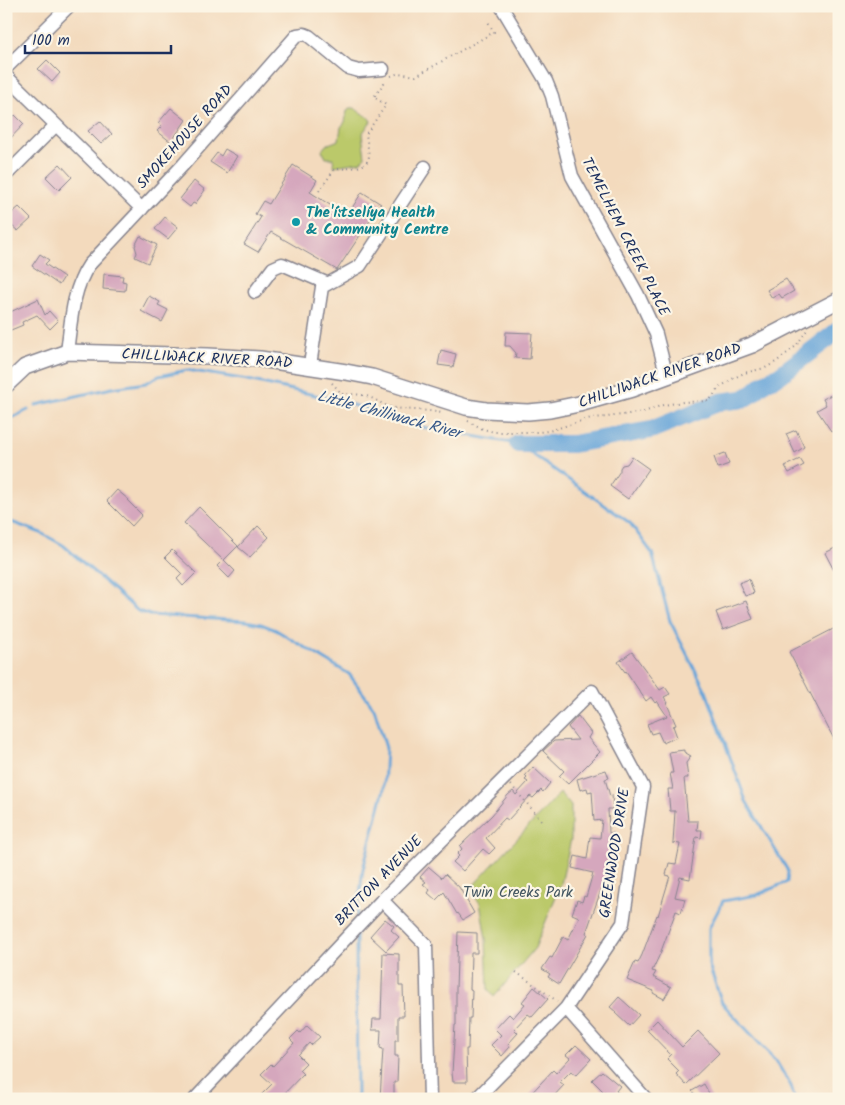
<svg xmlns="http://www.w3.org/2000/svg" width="845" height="1105" font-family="Kalam,sans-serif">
<rect width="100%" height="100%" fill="#fcf5e5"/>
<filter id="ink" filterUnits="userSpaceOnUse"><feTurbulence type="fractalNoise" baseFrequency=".02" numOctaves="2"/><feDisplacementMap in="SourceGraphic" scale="10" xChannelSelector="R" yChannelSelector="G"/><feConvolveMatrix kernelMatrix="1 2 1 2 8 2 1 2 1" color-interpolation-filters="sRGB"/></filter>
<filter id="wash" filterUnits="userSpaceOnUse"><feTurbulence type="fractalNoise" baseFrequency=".0096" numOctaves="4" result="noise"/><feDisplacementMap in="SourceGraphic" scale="20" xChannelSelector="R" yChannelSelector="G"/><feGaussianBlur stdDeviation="1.12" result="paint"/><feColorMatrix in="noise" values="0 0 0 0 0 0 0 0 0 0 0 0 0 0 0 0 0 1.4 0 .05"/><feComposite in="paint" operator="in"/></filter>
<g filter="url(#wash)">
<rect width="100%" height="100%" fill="#f3dabd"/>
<path fill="#bbc96b" stroke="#6b7c64" d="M349 108H355C360 114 367 114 371 121L362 134 365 157 360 162 334 166 333 158H326L322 150 326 145 339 140 341 127 345 122 347 111Z
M560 793 571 806V839L561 884 535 948 494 997 488 989 486 939 480 903 469 890Z"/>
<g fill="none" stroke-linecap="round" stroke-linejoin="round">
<path stroke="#67a5d9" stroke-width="3" d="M36 405 112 388 146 383 159 376 187 370 248 380 337 400 422 427 518 444 630 523 652 553 670 621 706 691 746 801 788 871 787 882 757 895 723 901 709 928V965L722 1003 776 1061 791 1086 795 1099
M6 421 28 410
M6 520 41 533 63 545 138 611 150 615 246 621 261 624 276 630 349 674 374 708 386 748 384 789 363 869 356 923
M356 934 357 1099"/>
<path stroke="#67a5d9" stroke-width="18" d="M518 444H573L651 430 720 402 743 399 753 393 764 383 780 375 839 330"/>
</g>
<g id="blocks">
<path fill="#d5a7bd" d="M47 60 60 73 52 82 38 69Z
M171 108 186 120 171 142 157 131 162 126 158 123Z
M6 114 11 119 15 115 24 124 6 143Z
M100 121 112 134 101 144 88 131Z
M225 149 237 156 227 173 210 162 217 153 221 156Z
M60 164 72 177 59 190 46 177Z
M293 165 317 180 310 192 347 216 362 192 381 204 337 270 271 232 258 252 244 244 261 217 255 214 263 201 269 204Z
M194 181 205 190 195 204 193 203 190 207 180 199Z
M19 207 31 219 18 231 6 221V218Z
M165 217 178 227 168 239 155 229Z
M140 236 157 245 148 263 135 257 137 253 135 246Z
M40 254 49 260 45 264 64 277 59 285 32 266Z
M104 274 123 276 122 281 126 282 125 291 103 289Z
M786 279 794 291 782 298 779 294 772 298 767 290Z
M149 296 160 302 158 305 168 310 162 322 141 311Z
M38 299 45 315 49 311 58 321 50 329 37 315 22 322 23 325 6 332V314Z
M506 332 532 333 530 359 515 358 516 353 510 346H505Z
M441 350 456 354 453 367 438 365Z
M833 394 839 405V419L835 421 839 427 831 431 817 410 826 405 823 399Z
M796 430 804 447 795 453 786 434Z
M725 453 729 464 718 468 714 457Z
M632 457 649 469 628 499 610 486 620 471V468L622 465 627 464Z
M800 459 804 465 789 473 785 466Z
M117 490 129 500 128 501 142 515 132 526 107 501Z
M199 507 238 546 224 560 235 571 229 578 217 566 223 560 184 523Z
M258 526 269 537 250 557 238 547Z
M835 548 837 552 839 551V580L825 553Z
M172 550 196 573 183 586 177 579 182 574 165 557Z
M749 579 754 593 745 596 739 583Z
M746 601 753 619 723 630 716 612Z
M839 626V749L789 652Z
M632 652 660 690 665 687 670 694 664 697 668 703 667 704 676 725 673 726 677 737 663 743 658 732 651 734 647 724 667 716 657 701 655 703 651 697 646 701 626 671 625 672 618 662Z
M578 716 591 733 588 738 600 752 568 784 559 776 564 771 543 751 554 741 578 740 568 727Z
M684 750V752L691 756 686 763 688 778H684L688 821H698L697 830H702L701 838 696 837 690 879 680 877 675 897 685 899 681 913 676 911 660 954 652 971 656 972 653 977 671 987 664 999 653 993 654 991 627 980 635 962 638 963 642 955 657 915 658 916 670 876 666 875 669 863 676 864 680 844 673 843 675 811H670L668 789H673L670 773H673L669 752Z
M533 767 550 783 543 792 541 790 533 798 530 796 508 820 505 818 486 838 495 848 489 854 483 849 463 871 453 862 459 856 457 854 462 849 460 846 492 815 508 795 513 791 516 795 528 782 525 780 527 778 525 776Z
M606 770 609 778 605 779 610 796 612 795 613 809H608L609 833H614L611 864 605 886H603L600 893 586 933 588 934 559 984 548 977 550 974 542 969 550 957 552 958 563 937 568 940 579 917 572 914 577 900 582 902 584 896 586 897 593 873 572 868 575 856 587 859 590 837 600 838 602 820 594 821 592 791 588 792 587 788 580 790 577 779Z
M429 867 442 878 445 874 459 887 474 913 463 920 458 913 457 914 444 892 436 900 428 893 430 890 423 884 426 882 420 877Z
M385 919 394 926 391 930 399 937 386 951 370 936Z
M458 932 477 933V953H471L470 989 472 990 471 1018H469L468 1049H466L467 1082H453L452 1073 455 1025H456V989Z
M383 953 399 954V986H403L404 1016H398V1040H395V1056H398L397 1082H394V1099H380L383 1049 380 1048 381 1030H372L373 1019H381Z
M534 987 548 999 532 1017 528 1014 514 1029 518 1033 508 1044 510 1047 502 1056 491 1045 501 1035 495 1029 509 1014 513 1018 525 1004 522 1002Z
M619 997 639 1015 629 1026 615 1013 616 1012 610 1007Z
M657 1020 682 1047 698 1031 719 1053 686 1085 676 1074 679 1071 667 1059 671 1055 647 1030Z
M307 1025 320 1037 311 1045 309 1043 298 1055 306 1063 299 1070 303 1074 279 1099H257L272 1084 261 1074 271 1064 273 1066 294 1043 290 1039 298 1031 300 1033Z
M576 1045 591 1059 576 1075 571 1071 560 1082 564 1085 551 1099H526L553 1070 556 1073 570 1058 566 1055Z
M602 1071 620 1086 616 1091 625 1099H611L592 1080Z
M704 1084 712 1099H700L692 1091Z"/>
</g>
</g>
<g filter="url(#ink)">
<use href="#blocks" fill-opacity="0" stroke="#87848e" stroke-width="1"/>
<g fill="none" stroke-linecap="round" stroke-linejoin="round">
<defs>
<path id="minor" d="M501 6 546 81 552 96 572 176 638 295 656 334 667 377
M6 68 69 6
M6 76 142 209
M6 175 56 125
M255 292 273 268 282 264 326 283
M67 352C71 323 72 290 89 265L183 165 297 35 304 34 309 36 348 68 359 71 383 69
M310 365 322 287 360 266 425 167
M382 900 426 945 430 1099
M566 1008 646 1099
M195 1099 382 900 592 691 643 787 623 923 566 1008 476 1099"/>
<path id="major" d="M6 385 25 367 67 352 208 356 260 359 346 372 372 377 466 407 486 410 528 412 550 410 579 404 632 389 752 345 839 300"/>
</defs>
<use href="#minor" stroke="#87848e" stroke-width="15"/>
<use href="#major" stroke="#87848e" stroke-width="18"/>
<path stroke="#87848e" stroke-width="2" stroke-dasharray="1 4" stroke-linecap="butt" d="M391 76 399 73 416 76 494 32 487 20
M319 191 334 170C344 167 369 171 369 155 368 148 367 141 366 134L386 105 374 97 386 80
M332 383 342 394C351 395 360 393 369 397 377 400 383 405 391 407 407 411 425 409 441 413
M468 421 483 429 494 432H538L549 431 591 418 607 417 644 412 663 405 683 402 709 401 720 387 734 378 744 373 765 368 776 362 796 346 807 330
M511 785 542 821
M516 972 557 1001"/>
<use href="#minor" stroke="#fff" stroke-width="12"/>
<use href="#major" stroke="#fff" stroke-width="15"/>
</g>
</g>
<circle fill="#0f9aa8" stroke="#fcf5e5" stroke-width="2" cx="296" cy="222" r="5"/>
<g text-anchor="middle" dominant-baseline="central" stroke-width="4.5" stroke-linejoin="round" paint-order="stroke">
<g font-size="15" fill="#1b2f5e" stroke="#fcf5e5">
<text transform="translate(185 137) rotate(-48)">SMOKEHOUSE ROAD</text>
<text transform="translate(625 237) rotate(63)">TEMELHEM CREEK PLACE</text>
<text transform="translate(207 359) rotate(3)">CHILLIWACK RIVER ROAD</text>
<text transform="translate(660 376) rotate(-19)">CHILLIWACK RIVER ROAD</text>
<text transform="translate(615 853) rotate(-81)">GREENWOOD DRIVE</text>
<text transform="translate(379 881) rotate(-46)">BRITTON AVENUE</text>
</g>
<g font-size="15" font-weight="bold" fill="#0d838f" stroke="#fcf5e5" text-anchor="start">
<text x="306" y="213">The'í:tselíya Health<tspan x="306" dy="17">&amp; Community Centre</tspan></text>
</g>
<g font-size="15" fill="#435661" stroke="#fcf5e5">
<text x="518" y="893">Twin Creeks Park</text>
</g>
<g font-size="16" font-style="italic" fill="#365889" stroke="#fcf5e5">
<text transform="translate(389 415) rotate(15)">Little Chilliwack River</text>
</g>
</g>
<rect width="845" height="1105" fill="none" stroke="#fcf5e5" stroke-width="25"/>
<path d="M25 45v8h146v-8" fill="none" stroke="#1b2f5e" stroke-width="2.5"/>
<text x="32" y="45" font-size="15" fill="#1b2f5e" stroke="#fcf5e5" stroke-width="4" paint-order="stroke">100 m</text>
</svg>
